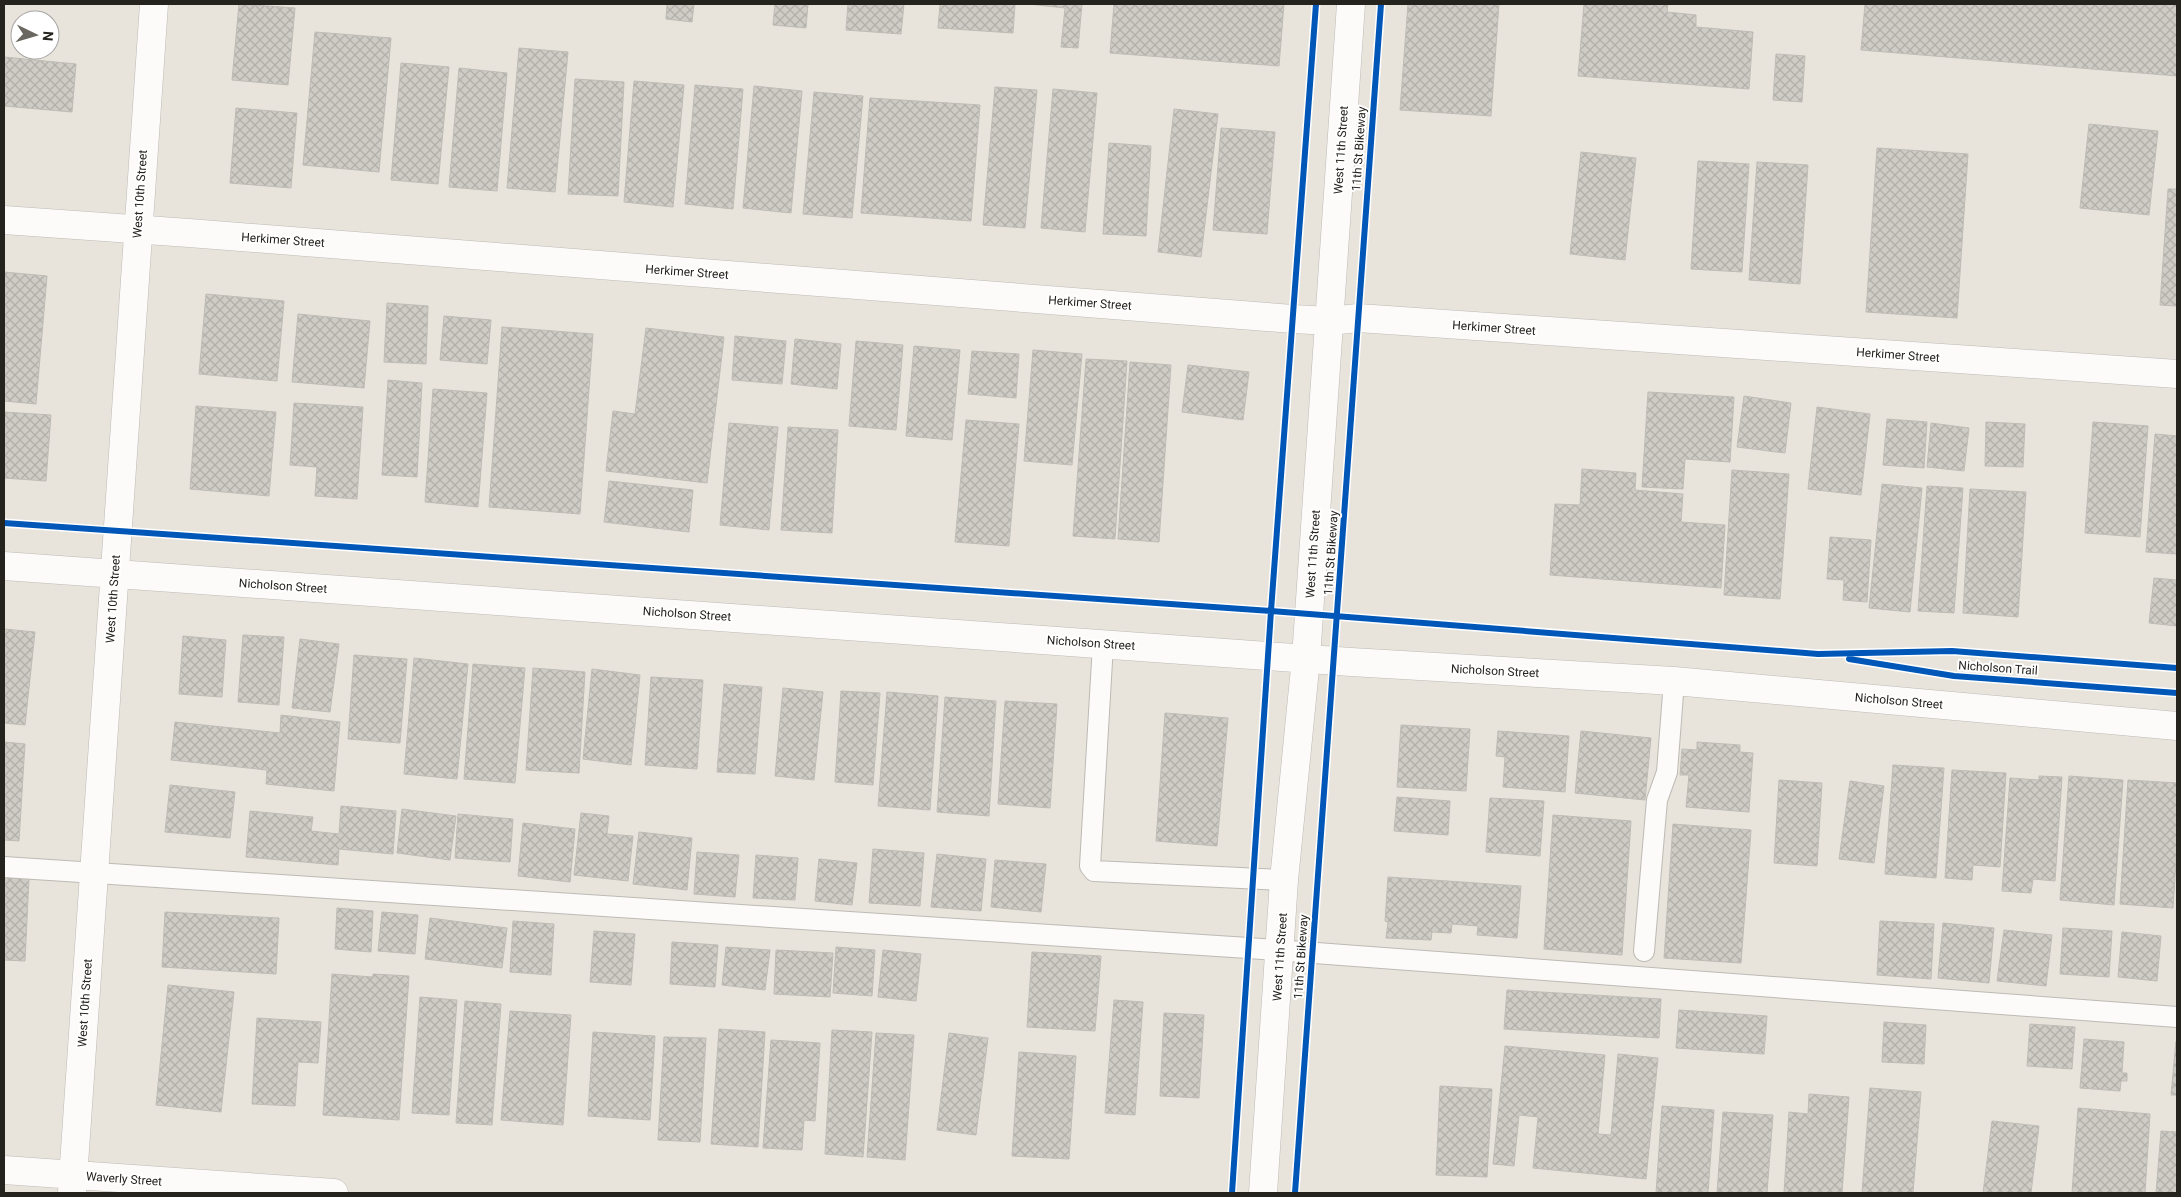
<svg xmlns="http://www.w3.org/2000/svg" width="2181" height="1197" font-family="Roboto,sans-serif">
<defs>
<pattern id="building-cross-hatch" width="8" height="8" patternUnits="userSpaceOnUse" patternTransform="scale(1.25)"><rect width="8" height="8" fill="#cfccc6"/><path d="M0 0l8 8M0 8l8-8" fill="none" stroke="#b2afaa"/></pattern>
</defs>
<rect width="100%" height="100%" fill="#e8e4dc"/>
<path fill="url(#building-cross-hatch)" stroke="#bfbcb6" d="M239 4 295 8 288 85 232 80Z
M667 4H694L692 22 666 19Z
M775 4H808L806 28 773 25Z
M848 4H904L901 34 846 30Z
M940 4H1015L1013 33 938 28Z
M1028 4H1082L1078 48 1061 47 1065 8Z
M1114 4H1284L1279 66 1110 53Z
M1408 4H1499L1491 116 1400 110Z
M1584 4H1668L1667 12 1696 15V27L1753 32 1749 89 1578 76Z
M1865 4H2177V76L1861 50Z
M315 32 391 38 379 172 303 165Z
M519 48 568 52 555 192 507 188Z
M1776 54 1805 56 1802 102 1773 100Z
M4 57 76 64 72 112 4 106Z
M401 63 449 67 438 184 391 180Z
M459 68 507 73 497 191 449 187Z
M575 79 624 82 618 196 568 194Z
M634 81 684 85 673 207 624 202Z
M695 85 743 89 733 209 685 204Z
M754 86 802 91 791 213 743 208Z
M995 87 1037 90 1025 228 983 225Z
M1053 89 1097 93 1085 232 1041 228Z
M814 92 863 96 852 218 803 214Z
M870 98 980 105 971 221 861 213Z
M236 108 297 113 291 188 230 183Z
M1174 109 1218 114 1201 257 1158 252Z
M2089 124 2158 131 2149 215 2080 208Z
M1221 128 1275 132 1267 234 1213 230Z
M1109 143 1151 146 1146 236 1103 234Z
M1877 148 1968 154 1957 318 1866 312Z
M1581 152 1636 158 1625 260 1570 254Z
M1698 161 1749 164 1742 272 1691 269Z
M1757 162 1808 165 1800 284 1749 280Z
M2168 189H2177V306L2160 305Z
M4 272 47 276 36 404 4 401Z
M206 294 284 301 277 381 199 374Z
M387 303 428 306 426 364 384 362Z
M298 314 370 321 364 388 292 382Z
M444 316 491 320 487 364 440 360Z
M502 327 593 334 580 514 489 507Z
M646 328 724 337 707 483 606 471 613 411 635 414Z
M735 336 786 341 782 384 732 380Z
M795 339 841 344 837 389 791 384Z
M856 341 903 345 896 430 849 426Z
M914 346 960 350 952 440 906 436Z
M1033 350 1082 354 1072 465 1024 461Z
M972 351 1019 354 1016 398 968 394Z
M1086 359 1127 361 1115 539 1073 536Z
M1130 362 1171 365 1159 542 1118 539Z
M1188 365 1249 372 1243 420 1182 412Z
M388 380 422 383 417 477 382 475Z
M433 389 487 393 478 507 425 502Z
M1648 392 1734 397 1730 462 1685 459 1683 489 1642 487Z
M1744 396 1791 403 1785 453 1737 447Z
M294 403 363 407 357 499 315 496 317 467 290 465Z
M196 406 276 412 269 496 190 489Z
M1817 407 1870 414 1861 495 1808 489Z
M4 412 51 415 46 481 4 478Z
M1887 419 1927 422 1924 468 1883 465Z
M966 420 1019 424 1009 546 955 542Z
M1986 422 2025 424 2023 467 1985 466Z
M2093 422 2148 426 2140 537 2085 533Z
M729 423 778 427 769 530 720 525Z
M1931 423 1969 428 1964 471 1927 467Z
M788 427 838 430 832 533 781 530Z
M2155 434 2177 436V554L2146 552Z
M1582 469 1636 473 1635 490 1683 494 1681 522 1725 525 1721 588 1550 575 1555 504 1580 505Z
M1732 470 1789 474 1780 599 1724 595Z
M609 481 693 490 689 532 604 522Z
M1882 484 1922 488 1910 612 1869 608Z
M1927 486 1963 488 1954 613 1918 611Z
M1970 489 2026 492 2018 617 1963 613Z
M1830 537 1871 540 1867 602 1843 600 1844 580 1827 579Z
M2154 578 2177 580V626L2149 623Z
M4 629 35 632 25 725 4 723Z
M243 635 284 637 279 705 238 702Z
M183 636 226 640 222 697 179 694Z
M300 639 339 644 330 712 292 708Z
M354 655 407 659 400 743 348 739Z
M414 658 468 664 457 779 404 774Z
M473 664 525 668 515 783 464 779Z
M533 668 585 672 579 773 526 770Z
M592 669 640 675 631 765 583 759Z
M651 677 703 680 697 769 645 765Z
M724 684 762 687 755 774 717 772Z
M783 688 823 692 814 780 775 776Z
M841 691 880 693 873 785 835 782Z
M887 692 938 696 930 810 878 806Z
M945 697 996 701 989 816 937 812Z
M1005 701 1057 704 1050 808 998 804Z
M1165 713 1228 718 1217 846 1156 841Z
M281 715 340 722 334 791 266 784 267 770 171 760 175 722 280 733Z
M1401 725 1470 729 1466 791 1397 787Z
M1498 731 1569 736 1565 792 1503 787 1505 757 1496 756Z
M1581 731 1651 738 1645 800 1575 793Z
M4 742 25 744 19 841 4 840Z
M1697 742 1740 745V752L1753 753 1749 812 1686 807 1689 775H1680L1682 749 1697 750Z
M1893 765 1944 768 1936 878 1885 874Z
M1952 770 2006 773 2000 867 1973 865 1972 880 1945 878Z
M2039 776 2062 777 2055 881 2033 879 2031 893 2002 891 2010 778 2039 780Z
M2069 776 2123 780 2114 905 2060 900Z
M1779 780 1822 783 1817 866 1774 863Z
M2128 780 2177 783V848L2173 908 2120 904Z
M1850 781 1884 786 1874 863 1839 859Z
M170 785 235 792 230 838 165 832Z
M1397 797 1450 801 1448 835 1394 831Z
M1490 798 1544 801 1540 856 1486 852Z
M341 806 396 811 393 854 339 849 338 865 246 857 250 811 313 817 311 831 339 834Z
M402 809 456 816 450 860 397 853Z
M581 813 609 816 607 834 633 836 628 881 574 875Z
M458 814 513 819 510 862 455 858Z
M1553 815 1631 821 1622 955 1544 949Z
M523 823 575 829 570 882 518 876Z
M1673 824 1751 830 1741 963 1664 958Z
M639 832 692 838 687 890 633 884Z
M873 849 924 853 920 906 869 903Z
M697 852 739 855 735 897 694 894Z
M937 854 986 859 981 911 931 907Z
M756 855 798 858 795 900 753 898Z
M819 859 857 863 852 905 815 901Z
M995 860 1046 864 1041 912 991 907Z
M4 877 29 878 25 961 4 960Z
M1388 877 1521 886 1517 938 1477 935 1478 926 1452 924 1451 933 1432 932 1431 940 1386 938 1388 922 1385 921Z
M337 908 373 911 371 952 335 949Z
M165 912 279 918 276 974 162 967Z
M382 912 418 915 415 954 378 951Z
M430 918 507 928 502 968 425 959Z
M513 921 554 924 551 975 510 972Z
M1880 921 1934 924 1931 979 1877 975Z
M1943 923 1994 928 1989 983 1938 978Z
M2063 928 2112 931 2109 977 2060 974Z
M2004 930 2052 935 2046 986 1997 981Z
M594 931 635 934 631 985 590 982Z
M2122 932 2161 936 2157 981 2118 977Z
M672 942 718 945 715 987 670 984Z
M726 947 770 950 765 990 722 985Z
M836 947 875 950 872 996 833 993Z
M776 950 833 953 830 997 774 994Z
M883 950 921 954 916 1001 878 997Z
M1032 952 1101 956 1095 1031 1027 1027Z
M332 974 373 977V974L409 976 399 1120 323 1115Z
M168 985 234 992 221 1112 156 1105Z
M1507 990 1661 999 1659 1038 1504 1029Z
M420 997 457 1000 449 1115 412 1113Z
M1114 1000 1143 1002 1135 1115 1105 1113Z
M465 1001 501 1004 492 1125 456 1123Z
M1679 1010 1767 1016 1764 1054 1676 1048Z
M510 1011 571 1015 563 1125 501 1120Z
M1164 1013 1204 1015 1199 1098 1160 1096Z
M257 1018 321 1022 318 1063 298 1062 295 1106 252 1104Z
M1884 1022 1926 1025 1924 1064 1882 1062Z
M2030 1024 2075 1027 2072 1069 2027 1066Z
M719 1029 765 1032 758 1147 711 1144Z
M832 1030 872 1032 863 1157 825 1154Z
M593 1032 655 1036 650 1120 588 1116Z
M876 1033 914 1035 905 1160 867 1157Z
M949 1033 988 1038 976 1135 937 1130Z
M664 1037 706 1038 700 1142 658 1140Z
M2084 1039 2124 1042 2122 1073H2127V1081H2121L2120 1091 2080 1088Z
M771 1040 820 1043 815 1121 804 1120 802 1150 763 1148Z
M2176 1041H2177V1095H2171Z
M1505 1046 1605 1055 1598 1134 1611 1135 1618 1054 1658 1058 1646 1179 1533 1168 1538 1117 1519 1115 1514 1166 1493 1164Z
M1019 1052 1076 1056 1069 1159 1012 1156Z
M1440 1086 1492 1089 1487 1177 1436 1175Z
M1870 1088 1921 1092 1913 1193H1862Z
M1809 1094 1849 1097 1842 1193H1784L1789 1112 1808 1114Z
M1662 1106 1714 1110 1708 1193H1656Z
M2078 1108 2150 1114 2145 1193H2072Z
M1723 1112 1773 1115 1767 1193H1717Z
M1992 1121 2039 1126 2031 1193H1983Z
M2161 1131 2177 1132V1193H2156Z"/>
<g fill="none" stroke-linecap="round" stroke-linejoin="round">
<defs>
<path id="lane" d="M1103 644 1090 866 1094 871 1284 880
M4 867 1248 948 2177 1017
M1644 951 1657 800 1667 772 1674 681"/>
<path id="street" d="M4 220 189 233 1293 319 1330 321 1358 318 2177 374
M4 566 1351 662 1674 681 2177 726
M4 1170 334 1193
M72 1193 154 4"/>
<path id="secondary" d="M1263 1193 1284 880 1306 658 1351 4"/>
</defs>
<use href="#lane" stroke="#bdbab4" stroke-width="22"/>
<use href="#street" stroke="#bdbab4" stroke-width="29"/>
<use href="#secondary" stroke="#bdbab4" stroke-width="29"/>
<use href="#lane" stroke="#fcfbfa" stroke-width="20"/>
<use href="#street" stroke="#fcfbfa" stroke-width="28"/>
<use href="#secondary" stroke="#fcfbfa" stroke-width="28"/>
<defs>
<path id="cycleway" d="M4 523 1271 611 1818 654 1952 651 2177 668
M1849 659 1954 676 2177 693
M1232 1193 1271 611 1316 4
M1295 1193 1381 4"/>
</defs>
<use href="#cycleway" stroke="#fff" stroke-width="9"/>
<use href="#cycleway" stroke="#0057b8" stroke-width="6"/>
</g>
<g text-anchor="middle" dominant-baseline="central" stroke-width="4" stroke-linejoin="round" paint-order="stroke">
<g font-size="12" fill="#25231e" stroke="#fff">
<text transform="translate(1359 149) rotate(-86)">11th St Bikeway</text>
<text transform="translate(1341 150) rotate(-86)">West 11th Street</text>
<text transform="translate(140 194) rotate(-86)">West 10th Street</text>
<text transform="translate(283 240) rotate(4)">Herkimer Street</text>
<text transform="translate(687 272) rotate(4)">Herkimer Street</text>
<text transform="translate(1090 303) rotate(4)">Herkimer Street</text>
<text transform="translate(1494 328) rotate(4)">Herkimer Street</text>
<text transform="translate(1898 355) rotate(4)">Herkimer Street</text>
<text transform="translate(1331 553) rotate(-86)">11th St Bikeway</text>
<text transform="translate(1313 554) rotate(-86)">West 11th Street</text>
<text transform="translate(283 586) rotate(4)">Nicholson Street</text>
<text transform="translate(113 599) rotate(-86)">West 10th Street</text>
<text transform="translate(687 614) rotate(4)">Nicholson Street</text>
<text transform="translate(1091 643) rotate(4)">Nicholson Street</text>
<text transform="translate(1998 668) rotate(4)">Nicholson Trail</text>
<text transform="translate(1495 671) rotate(3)">Nicholson Street</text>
<text transform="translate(1899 701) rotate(5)">Nicholson Street</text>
<text transform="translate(1280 957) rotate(-86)">West 11th Street</text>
<text transform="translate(1301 957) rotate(-86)">11th St Bikeway</text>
<text transform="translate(85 1003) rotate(-86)">West 10th Street</text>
<text transform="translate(124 1179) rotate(4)">Waverly Street</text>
</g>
</g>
<rect width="2181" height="1197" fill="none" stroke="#25231e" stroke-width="10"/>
<g transform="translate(35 35) rotate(95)"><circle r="24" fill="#ffffff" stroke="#a8a7a5"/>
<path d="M0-4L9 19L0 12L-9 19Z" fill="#696760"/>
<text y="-8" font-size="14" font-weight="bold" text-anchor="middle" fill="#25231e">N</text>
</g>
</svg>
